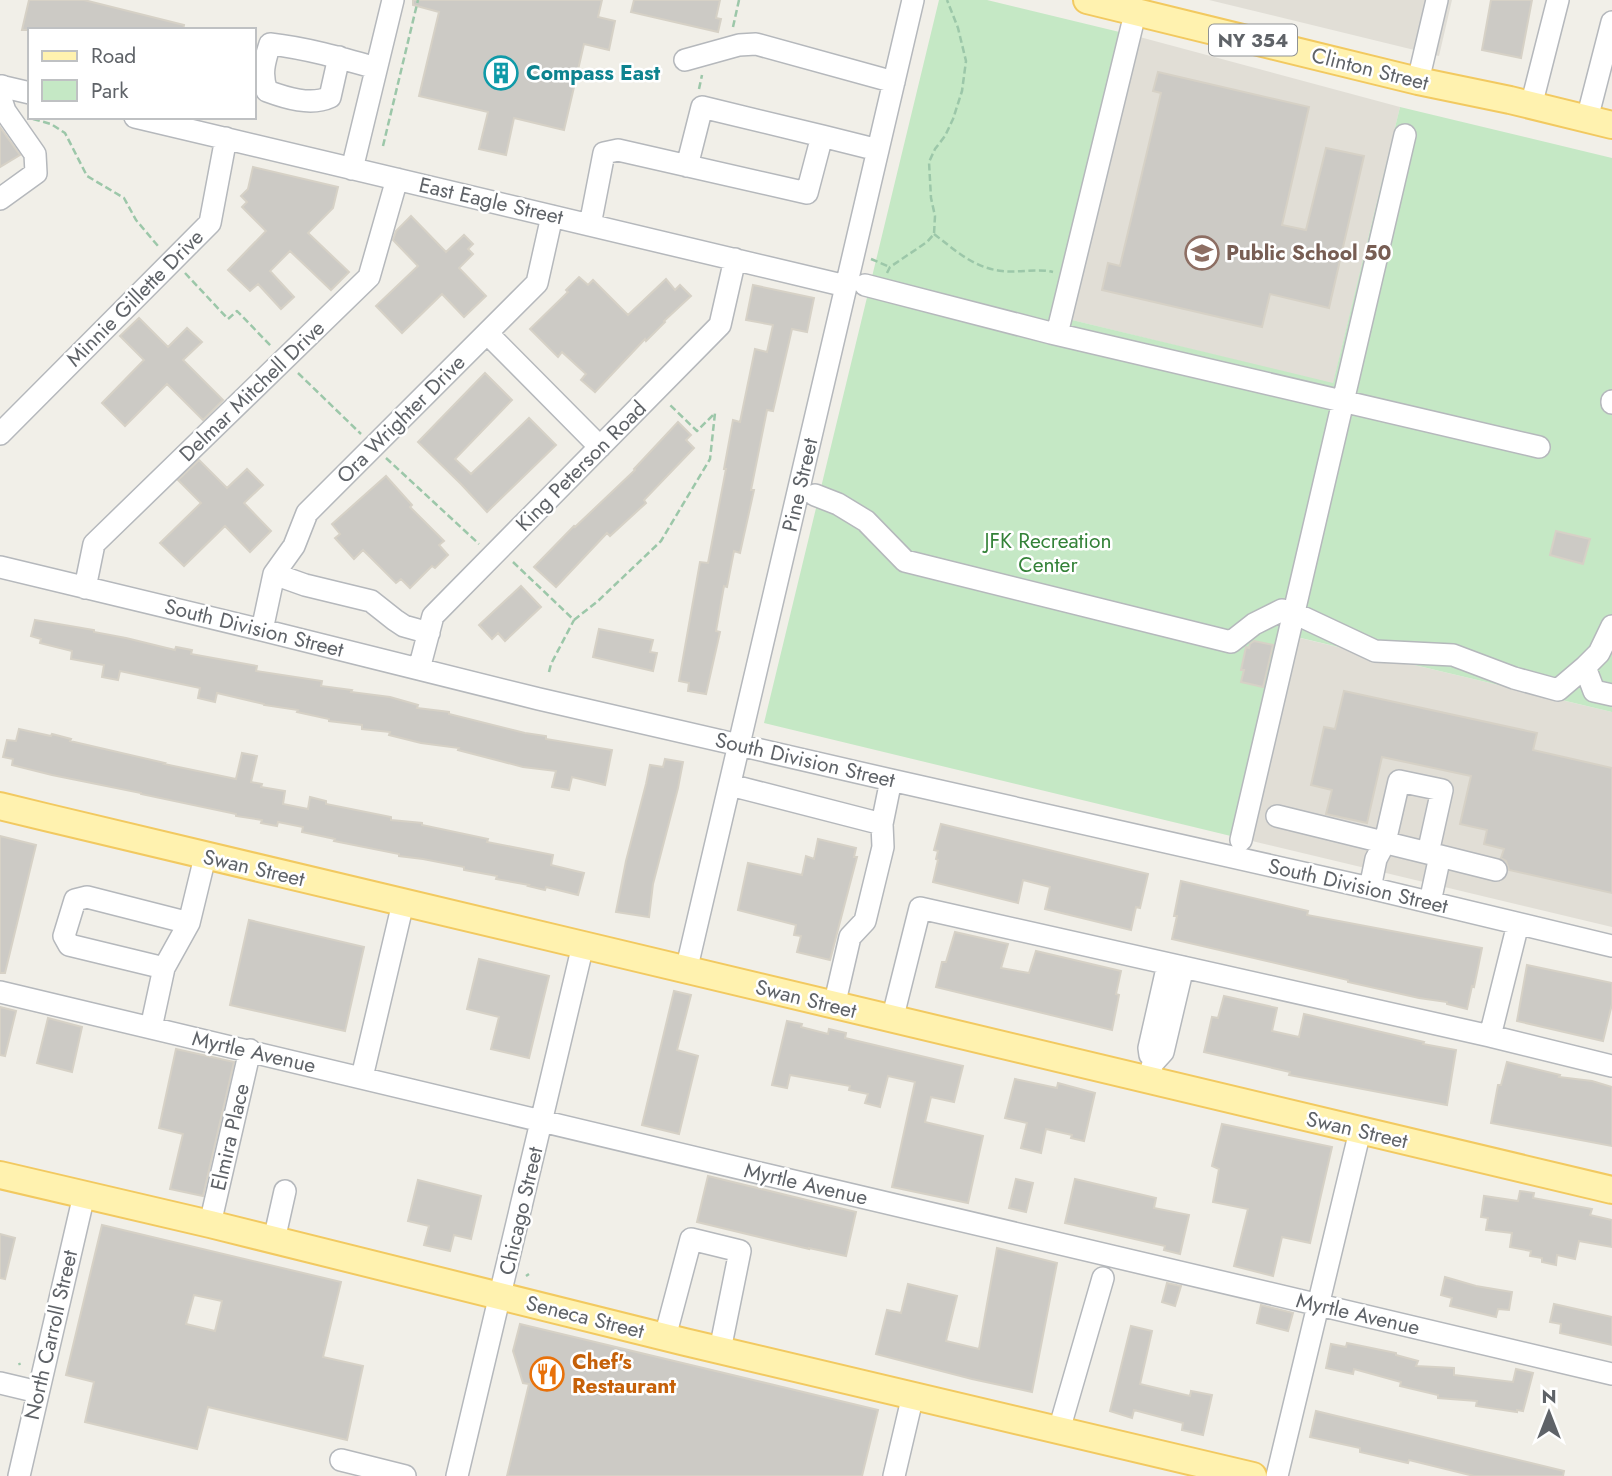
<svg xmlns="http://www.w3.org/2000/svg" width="1612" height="1476" font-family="Jost,sans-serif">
<rect width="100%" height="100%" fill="#f1efe8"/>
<path fill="#e1ded6" d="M1209 0H1452L1439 56Z
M1136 36 1400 107 1333 384 1068 319Z
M1283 634 1612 712V927L1235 837Z"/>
<path fill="#c5e8c5" d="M939 0H987L1136 36 1068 319 1333 383 1400 107 1612 158V712L1284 634 1235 837 764 723Z"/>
<path fill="#cccac5" stroke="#d6d1c6" stroke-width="2" fill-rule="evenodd" d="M29 0H84L184 25 183 30H22Z
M413 0H602L598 17 615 21 609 50 584 44 564 130 514 118 506 155 479 149 488 112 419 96 439 12 413 5Z
M634 0H720L716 18 721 19 718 32 631 12Z
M1491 0H1532L1521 58 1482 50Z
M1158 72 1309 107 1282 225 1306 230 1326 148 1364 156 1329 308 1270 294 1262 327 1102 290 1108 263 1120 266 1161 93 1153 91Z
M0 127 20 155 0 167Z
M253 167 338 187 333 208 308 233 349 272 331 290 290 251 270 271 294 297 281 309 258 284 250 291 228 270 266 231 242 207 247 202 241 196 248 189Z
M411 216 446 252 464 235 473 244 468 249 473 254 459 268 486 296 464 317 442 294 402 333 376 306 418 266 393 240 396 231Z
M579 277 588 285 593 280 628 315 666 279 675 290 680 285 691 296 664 321 665 322 646 341 645 339 595 392 581 380 586 374 562 352 558 357 530 329 568 292 566 290Z
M753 285 814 298 807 332 792 329 773 411 767 410 751 490H754L740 553 734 551 727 587 724 586 716 631 720 632 706 694 688 691 689 683 679 681 700 562 708 563 726 469H724L733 420 740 422 755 349 767 352 773 325 746 320Z
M139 318 168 347 187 328 202 342 183 360 223 400 203 420 167 384 125 426 102 403 144 360 120 336Z
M485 373 512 400 455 459 471 474 529 418 556 445 487 512 461 484 418 442Z
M678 422 691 435 686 440 694 448 644 500 646 503 610 536 607 533 556 587 534 567 574 526 575 527 635 470 634 469Z
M199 460 227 488 247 469 263 485 244 503 271 531 250 552 225 526 184 566 160 543 201 503 178 480Z
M386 476 412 505 410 507 444 541 439 545 448 555 435 568 432 566 410 588 401 579 396 583 363 550 354 559 335 538 340 534 332 524Z
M1556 531 1590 539 1583 564 1550 555Z
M521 586 541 607 505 641 498 633 492 639 479 625Z
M35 620 94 630V632L126 638 175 650 176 647 192 650 191 654 257 666 256 671 322 681 321 686 352 690 351 692 390 697 418 705 417 708 449 712V714L525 733 546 736V739L612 750 605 785 572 777 569 790 552 787 556 771 523 767 458 750 459 748 421 743 389 735 390 732 362 729V725L329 721V719L297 712 298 710 264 705V704L217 693 215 702 198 698 200 688 120 671 118 680 102 677 104 665 71 659 72 651 40 643 41 639 31 636Z
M599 629 653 640 650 652 657 653 653 671 593 657Z
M1254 641 1273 645 1263 687 1241 682 1244 670H1241L1246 647 1249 648 1250 644Z
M1344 691 1537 733 1533 750 1612 768V893L1509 870 1506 861 1501 858 1504 849 1484 844 1487 830 1460 824 1471 776 1382 757 1367 823 1326 814 1332 790 1311 785 1324 727 1335 729Z
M19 729 51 736 52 734 71 739 70 741 165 763 164 764 236 779 242 753 257 756 251 782 262 784 261 787 285 791 283 804 308 809 310 797 326 801V804L391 817V820L422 823V825L488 839 487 842 553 855 551 865 584 873 578 895 546 887 545 890 528 886 529 885 496 879 497 876 464 870V867L423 859 399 856V854L334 841 335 839 302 832 303 827 278 822 277 826 261 823 262 820 236 816V814L141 794V793L52 775 12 765 13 759 3 757 7 740 16 741Z
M665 759 683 762 678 788 653 884 649 917 616 912 626 861 646 784 650 765 663 767Z
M941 824 1148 874 1140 908 1136 907 1131 930 1045 909 1050 887 1023 880 1018 903 933 882 938 860 936 859 938 851 934 850Z
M0 836 36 845 5 973H0Z
M818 839 856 848 854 857H857L830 960 797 952 801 936 794 935 796 925 738 910 748 863 802 875 806 856 814 859Z
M1181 881 1308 911 1307 915 1482 948 1474 987 1472 986 1467 1009 1447 1004V1002L1419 998 1348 982V980L1172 939 1177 916H1174Z
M249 920 364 947 345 1031 230 1005Z
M955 932 1008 944 1001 968 1029 973 1036 951 1121 971 1116 994 1119 995 1112 1030 936 987 942 962H946Z
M479 959 549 976 529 1058 491 1049 499 1017 467 1009Z
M1527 965 1612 983V1004L1603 1041 1517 1021Z
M674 991 691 995 677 1050 698 1056 679 1134 642 1125Z
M1224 996 1277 1008 1272 1031 1299 1037 1304 1014 1424 1042 1423 1044 1456 1050 1447 1105 1289 1075 1290 1072 1204 1052 1212 1017 1218 1018Z
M0 1007 16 1011 5 1056 0 1055Z
M48 1018 82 1027 72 1072 37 1063Z
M787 1021 802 1024 801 1027 828 1034 829 1029 846 1033 845 1038 963 1066 954 1102 931 1097 925 1122 983 1136 968 1203 892 1187 915 1082 888 1076 880 1107 865 1103 868 1094 849 1090 850 1086 790 1075 787 1088 772 1085Z
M176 1049 234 1062 203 1196 170 1189 183 1134 159 1128Z
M1507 1062 1560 1075 1559 1077 1592 1081 1612 1087V1146L1491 1123 1498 1085H1501Z
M1015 1079 1057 1088 1058 1083 1095 1093 1084 1141 1071 1138 1072 1135 1046 1129 1041 1153 1021 1148 1027 1123 1005 1118Z
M1222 1124 1332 1147 1310 1243 1282 1237 1273 1276 1234 1266 1248 1209 1213 1202 1219 1169 1212 1166Z
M708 1176 856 1212 846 1256 809 1248V1249L697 1222Z
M1016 1179 1033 1183 1026 1212 1009 1208Z
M1075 1179 1156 1198 1154 1208 1189 1215 1180 1254 1164 1250 1165 1246 1065 1223Z
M418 1180 481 1196 471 1239 454 1235 450 1251 424 1245 429 1226 408 1221Z
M1520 1191 1534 1193 1533 1198 1592 1209 1590 1215 1612 1220V1247L1579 1241 1575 1259 1557 1255 1556 1265 1542 1262V1258L1530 1256 1531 1251 1510 1247 1512 1233 1486 1230 1488 1218 1481 1217 1484 1196 1518 1201Z
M102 1225 341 1282 323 1357 363 1366 347 1440 208 1407 197 1449 85 1422 94 1382 66 1375ZM194 1295 222 1301 215 1331 186 1324Z
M0 1234 15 1238 5 1279 0 1278Z
M997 1248 1057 1263 1032 1392 972 1379 876 1354 887 1310 901 1313 908 1284 957 1296 946 1341 979 1349Z
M1445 1277 1476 1286 1512 1292 1509 1310 1498 1309 1496 1317 1450 1306 1452 1298 1441 1295Z
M1167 1283 1181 1286 1175 1306 1162 1302Z
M1554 1304 1612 1317V1345L1560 1333 1561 1324 1550 1322Z
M1261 1305 1293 1313 1288 1331 1257 1323Z
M520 1324 878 1410 862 1476H507L529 1384 523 1383 513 1351Z
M1131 1326 1152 1331 1140 1384 1190 1396 1191 1391 1212 1395 1203 1435 1182 1430 1183 1423 1134 1410 1132 1418 1110 1411Z
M1347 1343 1396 1353V1355L1418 1361 1416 1366 1454 1368V1375L1513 1382 1516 1369 1533 1373 1523 1411 1517 1410V1412L1476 1406 1477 1401 1438 1398V1395L1400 1386 1401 1382 1354 1369 1353 1374 1326 1368 1331 1344 1346 1347Z
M1316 1411 1564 1471 1563 1476H1474L1409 1460 1408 1463 1360 1452V1448L1310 1437Z"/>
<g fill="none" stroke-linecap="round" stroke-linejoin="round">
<defs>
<path id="minor" d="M339 57 330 97C311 106 286 98 267 91 260 74 265 60 270 44 306 48 341 58 376 68
M685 60 739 45 756 44 894 82
M1418 81 1437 0
M0 86 30 93
M1531 106 1558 0
M135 117 846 286
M1587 119 1612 22
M687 166 702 107 822 136
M352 169 393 0
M0 199 36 173 35 154 5 111 1 99 2 86
M590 225 604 153 618 150 807 193 822 136 878 150
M865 285 1051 333 1539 447
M487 333 600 447
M1057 334 1132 26
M1612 403V401
M0 434 210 223 226 138
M815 495 838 504 866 521 905 561 1231 642 1254 624 1282 610 1294 613 1375 651 1453 655 1514 678 1558 690 1585 667 1594 691 1612 695
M0 567 262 630 539 699 891 780 1370 888 1612 946
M274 574 305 585 371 601 395 620 404 626 429 633
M85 588 94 544 369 277 397 179
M262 630 274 574 294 546 307 513 537 283 552 216
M1585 667 1599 653 1612 626
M419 669 433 616 720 325 735 259
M730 785 882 824 883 847 865 921 850 937 834 1006
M1277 816 1440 856
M882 824 891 780
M1241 840 1405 135
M1370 888 1376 859 1385 842 1399 781 1442 790 1428 853
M1430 902 1440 856 1496 870
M164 968 69 945 64 936 75 900 87 897 189 923
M686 971 913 0
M0 992 768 1175 1612 1374
M892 1020 920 908 1490 1036 1518 924
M151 1028 164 968 189 923 205 857
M1490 1036 1612 1066
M1150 1055 1149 1048 1168 964
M362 1077 403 903
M1148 1081 1153 1063 1163 1052 1183 967
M210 1224 250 1050
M274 1240 285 1191
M665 1337 691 1239 740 1251 720 1350
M0 1383 38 1392
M1059 1430 1103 1278
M341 1460 405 1476
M19 1476 84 1195
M457 1476 583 945
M894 1476 913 1395
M1277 1476 1360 1131"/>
<path id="major" d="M1087 0 1418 81 1510 100 1612 125
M0 806C194 854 389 898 583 945 926 1028 1269 1109 1612 1190
M0 1175 210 1224 685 1342 1253 1476"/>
</defs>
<use href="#minor" stroke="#b5b8bc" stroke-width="24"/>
<use href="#major" stroke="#f2c960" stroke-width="30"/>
<path stroke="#9cc7a9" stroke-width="2.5" stroke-dasharray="7 3.5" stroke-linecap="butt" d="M733 27 739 0
M699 89 702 75
M33 119 51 124 65 133 87 176 124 198 136 220 158 246
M383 146 418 0
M934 234C956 251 974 268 1002 271 1019 273 1037 268 1053 272
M871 259 890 267
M185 273 228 319 237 311 271 346
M887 273 890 267 927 242 934 234 935 216 931 198 929 162 935 149 945 136 953 119 962 91 966 61 958 28 947 0
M298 373 361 434
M386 458 479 544
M513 562 574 620 598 601 661 541 710 459 715 413 697 431 669 404
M549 672 551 664 574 620
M526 1276 529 1274
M19 1363 20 1365"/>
<use href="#minor" stroke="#fff" stroke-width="21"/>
<use href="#major" stroke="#fff2af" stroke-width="26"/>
</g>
<defs>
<symbol id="building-ring" viewBox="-11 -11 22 22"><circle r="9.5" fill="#fff" stroke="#0f9aa8" stroke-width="1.5"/><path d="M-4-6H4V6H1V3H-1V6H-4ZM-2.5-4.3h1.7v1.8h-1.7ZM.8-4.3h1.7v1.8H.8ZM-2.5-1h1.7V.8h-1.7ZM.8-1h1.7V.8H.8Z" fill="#0f9aa8"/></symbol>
<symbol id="school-ring" viewBox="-11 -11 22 22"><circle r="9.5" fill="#fff" stroke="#8d6e63" stroke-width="1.5"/><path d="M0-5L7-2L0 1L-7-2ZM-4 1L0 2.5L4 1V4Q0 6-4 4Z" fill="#8d6e63"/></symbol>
<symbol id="restaurant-ring" viewBox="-11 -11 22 22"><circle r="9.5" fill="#fff" stroke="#e8710a" stroke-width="1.5"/><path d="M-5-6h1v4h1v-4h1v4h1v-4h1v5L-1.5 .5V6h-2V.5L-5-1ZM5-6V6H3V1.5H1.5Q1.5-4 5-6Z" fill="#e8710a"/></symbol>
</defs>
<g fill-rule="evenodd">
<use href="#building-ring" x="482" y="54" width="38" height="38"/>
<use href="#school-ring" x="1183" y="234" width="38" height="38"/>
<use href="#restaurant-ring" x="528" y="1355" width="38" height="38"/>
</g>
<g text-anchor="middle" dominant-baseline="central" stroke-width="5" stroke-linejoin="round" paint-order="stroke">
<rect fill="#fff" stroke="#8f9295" stroke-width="2" x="1209" y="24.5" width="88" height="31" rx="5"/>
<g font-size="19" font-weight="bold" fill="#5f6368">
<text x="1253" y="40">NY 354</text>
</g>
<g font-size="21" fill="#5f6368" stroke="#fff">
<text transform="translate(1370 69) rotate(14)">Clinton Street</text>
<text transform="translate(491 201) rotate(13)">East Eagle Street</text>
<text transform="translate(135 298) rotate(-45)">Minnie Gillette Drive</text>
<text transform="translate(252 391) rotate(-44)">Delmar Mitchell Drive</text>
<text transform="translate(401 419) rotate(-45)">Ora Wrighter Drive</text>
<text transform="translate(581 466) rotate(-45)">King Peterson Road</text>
<text transform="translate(800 485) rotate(-77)">Pine Street</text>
<text transform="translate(254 628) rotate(14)">South Division Street</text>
<text transform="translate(805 760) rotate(13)">South Division Street</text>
<text transform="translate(254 868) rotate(13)">Swan Street</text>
<text transform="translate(1358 886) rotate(13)">South Division Street</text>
<text transform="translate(806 999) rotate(14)">Swan Street</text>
<text transform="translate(254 1052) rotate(13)">Myrtle Avenue</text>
<text transform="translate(1357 1130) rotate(13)">Swan Street</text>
<text transform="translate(230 1137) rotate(-77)">Elmira Place</text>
<text transform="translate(806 1184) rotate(13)">Myrtle Avenue</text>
<text transform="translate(521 1211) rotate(-77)">Chicago Street</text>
<text transform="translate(1358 1314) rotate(13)">Myrtle Avenue</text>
<text transform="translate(585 1317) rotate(14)">Seneca Street</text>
<text transform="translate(51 1335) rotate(-77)">North Carroll Street</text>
</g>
<g font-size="21" font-weight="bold" fill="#0d838f" stroke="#fff" text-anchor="start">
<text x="526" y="73">Compass East</text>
</g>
<g font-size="21" font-weight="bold" fill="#785e54" stroke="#fff" text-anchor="start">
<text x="1226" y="253">Public School 50</text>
</g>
<g font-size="21" fill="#348238" stroke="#fff">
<text x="1048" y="541">JFK Recreation<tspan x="1048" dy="24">Center</tspan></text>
</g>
<g font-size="21" font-weight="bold" fill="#c56008" stroke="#fff" text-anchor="start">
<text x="572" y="1362">Chef's<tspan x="572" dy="24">Restaurant</tspan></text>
</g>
</g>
<rect x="28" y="28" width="228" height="91" fill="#ffffff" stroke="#bfc1c3" stroke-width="2"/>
<rect x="42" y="51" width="35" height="10" fill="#fff2af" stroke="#bfc1c3" stroke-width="2"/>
<text x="91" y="63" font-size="21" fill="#5f6368">Road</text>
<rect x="42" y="80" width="35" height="21" fill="#c5e8c5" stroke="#bfc1c3" stroke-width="2"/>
<text x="91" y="98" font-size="21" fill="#5f6368">Park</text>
<g transform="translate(1549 1413)" stroke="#ffffff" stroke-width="5" paint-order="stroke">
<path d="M0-5L12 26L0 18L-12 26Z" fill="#5f6368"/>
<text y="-10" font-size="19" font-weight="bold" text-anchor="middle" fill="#5f6368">N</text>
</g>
</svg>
